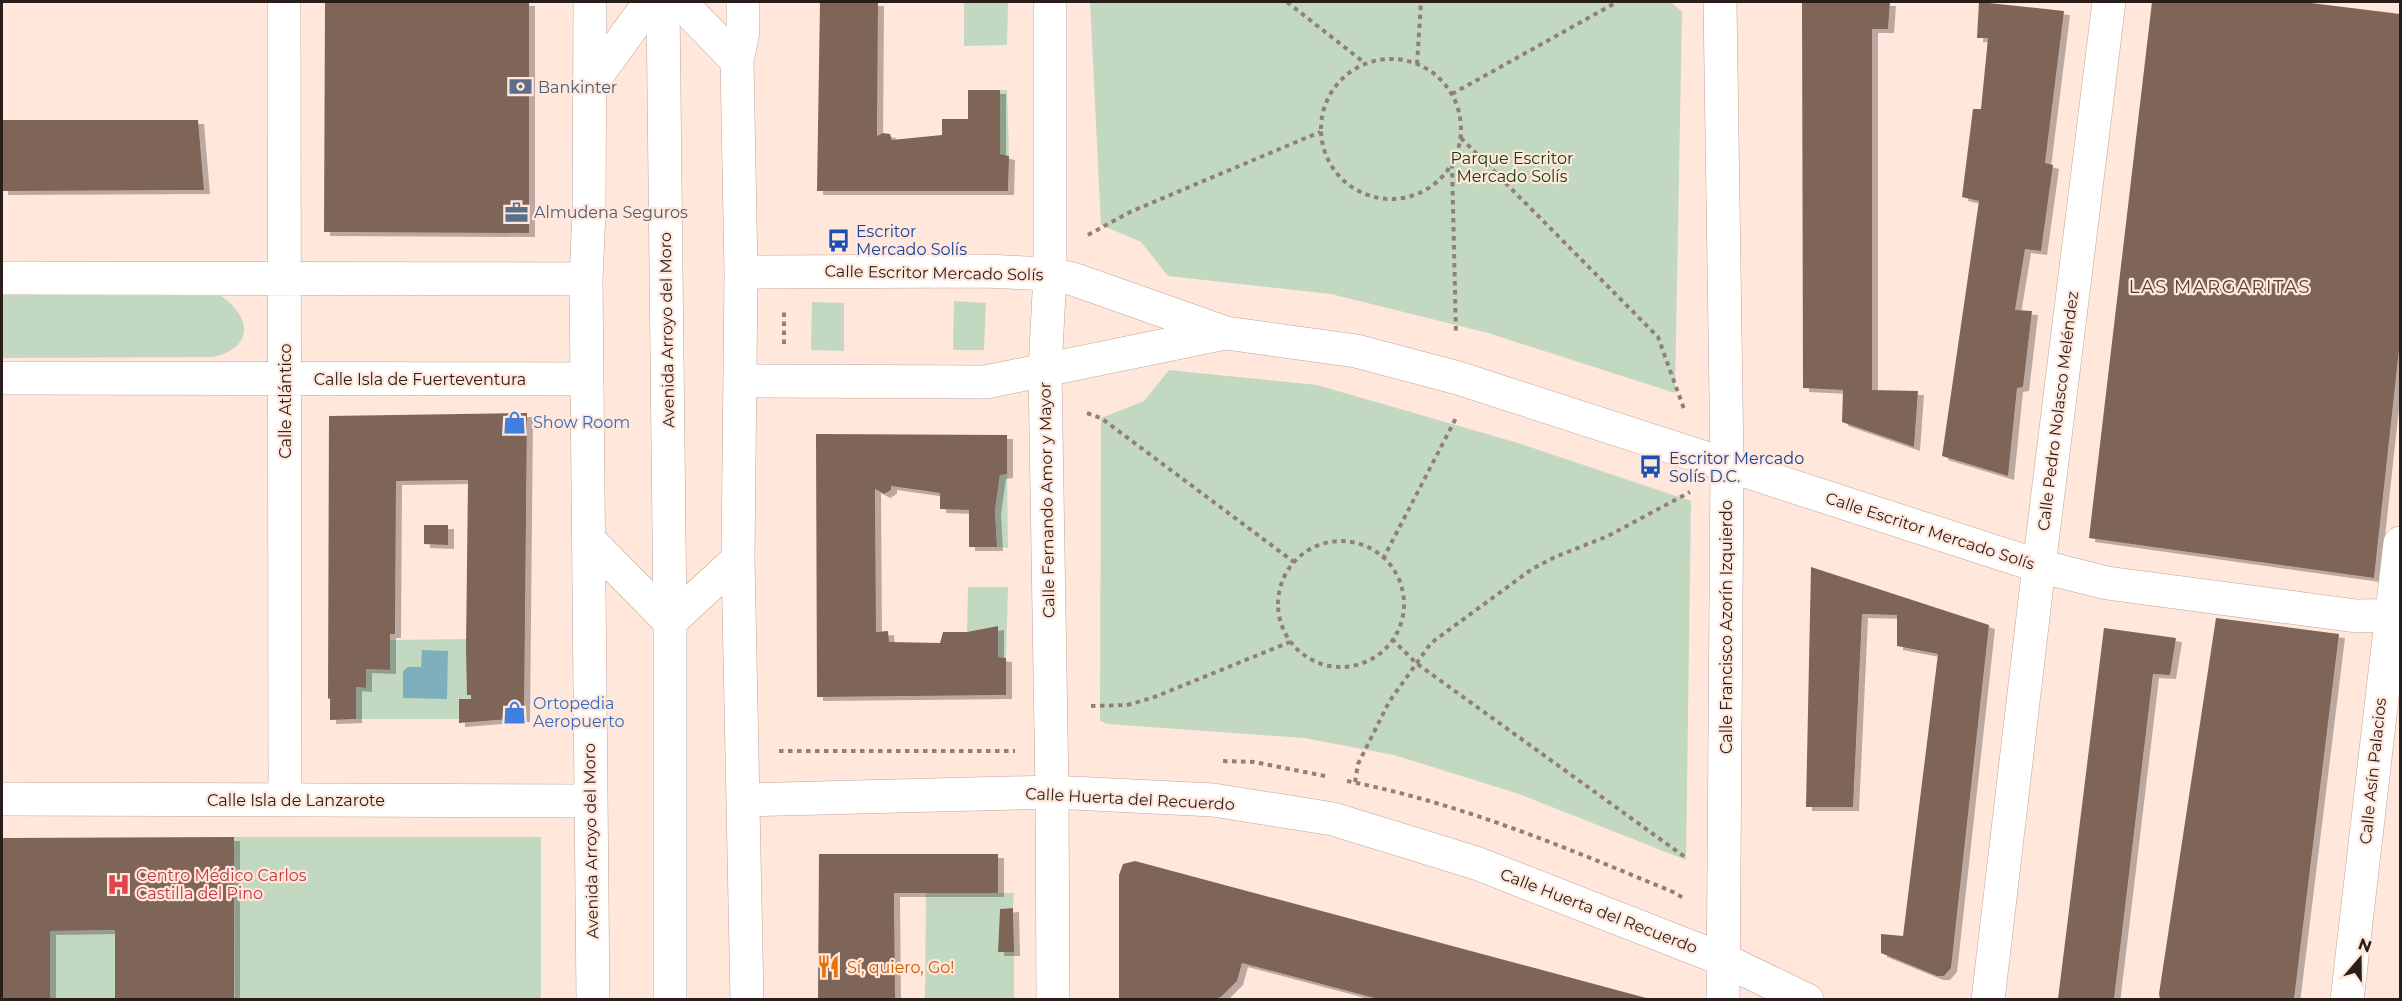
<svg xmlns="http://www.w3.org/2000/svg" width="2402" height="1001" font-family="Montserrat,sans-serif">
<defs>
<filter id="shadow"><feDropShadow dx="6" dy="4" stdDeviation="0" flood-color="#0004"/></filter>
</defs>
<rect width="100%" height="100%" fill="#ffe7db"/>
<path fill="#c3d8c0" d="M964 2H1008L1007 45 964 46Z
M1090 2H1671L1682 12 1675 393 1488 333 1331 294 1168 276 1141 242 1101 225Z
M1000 90H1007L1009 156 1000 154Z
M2 295 221 296C252 317 254 348 213 357L2 358Z
M954 301 986 303 984 350H953Z
M812 302 844 303V351L811 350Z
M1169 370 1317 385 1518 443 1691 501 1686 860 1519 794 1394 755 1304 738 1108 724 1100 721 1101 418 1144 401Z
M1007 474 1008 548 997 547 995 510 1000 475Z
M968 587H1008L1006 658 998 657V626L967 632Z
M467 639 471 699H459V719H356V687L366 688V669L390 670V640Z
M234 837H541V999H235Z
M926 893H1014L1013 908 1000 909 998 951 1014 952V999L925 1000Z
M115 930V999H50V931Z"/>
<path fill="#7eafbd" d="M422 650 448 651 447 699 403 698V671L408 667H421Z"/>
<path fill="#7e6558" filter="url(#shadow)" d="M325 2H529V233L324 232Z
M820 2H878L877 136 883 133 890 134 892 140 942 135V119H968V90H1000V154L1009 156 1008 191H817Z
M1802 2H1890L1888 29H1872V390L1918 391 1914 447 1842 422 1843 390 1803 388Z
M1979 2 2064 11 2045 163 2053 165 2041 251 2025 249 2015 310 2032 311 2023 387 2017 388 2008 476 1942 456 1979 201 1962 197 1973 109H1981L1988 38H1977Z
M2152 2H2303L2400 14V341L2374 578 2089 538Z
M2 120H198L204 190 2 191Z
M527 413 524 718 459 723V699H471V695H467L466 649 468 480 396 481 395 634H390V670L366 669V688L356 687V719L330 720V698L328 699 329 416Z
M816 434 1007 435V474L1000 475 995 510 997 547H969V510L940 509V493L891 486V490L884 494 875 489 876 632 888 631 889 642 940 643 943 632H967L998 626V657L1006 658V695L817 697Z
M424 525H448V545L424 544Z
M1811 567 1989 625 1951 968 1944 976H1937L1881 953V934L1903 936 1938 654 1897 646V615L1862 614 1853 807H1806Z
M2216 618 2339 634 2294 999H2160L2159 994Z
M2104 628 2176 638 2170 675 2153 674 2114 999H2058Z
M234 837V999H115V930L50 931V999H2V838Z
M819 854H998V893H894L895 999H818Z
M1135 861 1650 999H1378L1242 963 1237 981 1221 997 1215 999H1119V875L1123 864Z
M1013 908 1014 952H998L1000 909Z"/>
<g fill="none" stroke-linecap="round" stroke-linejoin="round">
<defs>
<path id="minor" d="M284 2 285 800
M590 2 589 212 586 279 593 1000
M680 2 737 61
M743 2V31L737 61 741 272 738 559 747 1000
M1050 2V274L1045 370 1052 792 1053 1000
M1720 2 1727 464 1723 1000
M590 85 650 2
M741 272 984 271 1050 274 1073 279 1226 333 1356 351 1458 378 2039 566 2107 583 2356 616 2400 615
M2 278 586 279
M2 378 587 379
M740 381 986 382 1225 333
M588 539 670 622 738 559
M2 799 591 801
M743 800 1052 792 1213 800 1333 819 1476 863 1722 959 1807 1000
M1988 1000 2039 566 2109 2
M2347 1000 2400 543"/>
<path id="major" d="M663 2 670 622V1000"/>
</defs>
<use href="#minor" stroke="#c0a497" stroke-width="34"/>
<use href="#major" stroke="#c0a497" stroke-width="34"/>
<path stroke="#928078" stroke-width="4" stroke-dasharray="4.5 4.5" stroke-linecap="butt" d="M1287 2 1366 64
M1321 129a70 70 0 1 1 140 0a70 70 0 1 1-140 0Z
M1417 64 1421 2
M1452 94 1617 2
M1461 138 1658 337 1684 409
M1452 164 1456 334
M1088 235 1130 212 1320 132
M784 344V310
M1087 413 1101 418 1294 562
M1278 604a63 63 0 1 1 126 0a63 63 0 1 1-126 0Z
M1383 559 1457 416
M1392 639 1416 663 1685 857
M1091 706 1127 705 1152 698 1290 642
M779 751H1015
M1223 761 1254 762 1325 776
M1347 781C1460 803 1567 848 1673 892L1685 899
M1355 782 1358 764 1389 702 1431 643 1532 569 1555 557 1608 536 1690 492"/>
<use href="#minor" stroke="#fff" stroke-width="33"/>
<use href="#major" stroke="#fff" stroke-width="33"/>
</g>
<defs>
<symbol id="bank-bare" viewBox="-9 -9 18 18"><path d="M-6-4H6V4H-6ZM0-2.3a2.3 2.3 0 1 0 0 4.6a2.3 2.3 0 1 0 0-4.6Z" fill="#5c6f8a" stroke="#ffe7db" stroke-width="2.5" paint-order="stroke"/></symbol>
<symbol id="office-bare" viewBox="-9 -9 18 18"><path d="M-6-3h4V-5.5h4V-3h4V5H-6ZM-1-4.5V-3h2v-1.5ZM-6 0V1H6V0Z" fill="#5c6f8a" stroke="#ffe7db" stroke-width="2.5" paint-order="stroke"/></symbol>
<symbol id="bus-bare" viewBox="-9 -9 18 18"><path d="M-5-6H5V4H4V6H2V4H-2V6H-4V4H-5ZM-3.5-4V0h7V-4ZM-3.5 1.2v1.5H-2V1.2ZM2 1.2v1.5H3.5V1.2Z" fill="#1a4fb4" stroke="#ffe7db" stroke-width="2.5" paint-order="stroke"/></symbol>
<symbol id="shop-bare" viewBox="-9 -9 18 18"><path d="M-5-2.5h2.3a2.7 3.5 0 0 1 5.4 0H5L5.5 6h-11ZM-1.5-2.5h3a1.5 2.3 0 0 0-3 0Z" fill="#3f7fe0" stroke="#ffe7db" stroke-width="2.5" paint-order="stroke"/></symbol>
<symbol id="hospital-bare" viewBox="-9 -9 18 18"><path d="M-5-5h3v3.5h4V-5h3V5h-3V1.5h-4V5h-3Z" fill="#e0444e" stroke="#ffe7db" stroke-width="2.5" paint-order="stroke"/></symbol>
<symbol id="restaurant-bare" viewBox="-9 -9 18 18"><path d="M-5-6h1v4h1v-4h1v4h1v-4h1v5L-1.5 .5V6h-2V.5L-5-1ZM5-6V6H3V1.5H1.5Q1.5-4 5-6Z" fill="#e8710a" stroke="#ffe7db" stroke-width="2.5" paint-order="stroke"/></symbol>
</defs>
<g fill-rule="evenodd">
<use href="#bank-bare" x="504" y="70" width="33" height="33"/>
<use href="#office-bare" x="500" y="196" width="33" height="33"/>
<use href="#bus-bare" x="822" y="224" width="33" height="33"/>
<use href="#shop-bare" x="498" y="406" width="33" height="33"/>
<use href="#bus-bare" x="1634" y="450" width="33" height="33"/>
<use href="#shop-bare" x="498" y="696" width="33" height="33"/>
<use href="#hospital-bare" x="102" y="868" width="33" height="33"/>
<use href="#restaurant-bare" x="812" y="950" width="33" height="33"/>
</g>
<g text-anchor="middle" dominant-baseline="central" stroke-width="4.5" stroke-linejoin="round" paint-order="stroke">
<g font-size="16" fill="#4e5e75" stroke="#ffe7db" text-anchor="start">
<text x="538" y="87">Bankinter</text>
<text x="534" y="212">Almudena Seguros</text>
</g>
<g font-size="16" fill="#184013" stroke="#ffe7db">
<text x="1512" y="158">Parque Escritor<tspan x="1512" dy="18">Mercado Solís</tspan></text>
</g>
<g font-size="16" fill="#164399" stroke="#ffe7db" text-anchor="start">
<text x="856" y="231">Escritor<tspan x="856" dy="18">Mercado Solís</tspan></text>
<text x="1669" y="458">Escritor Mercado<tspan x="1669" dy="18">Solís D.C.</tspan></text>
</g>
<g font-size="16" fill="#291e19" stroke="#ffe7db">
<text transform="translate(934 273) rotate(1)">Calle Escritor Mercado Solís</text>
<text transform="translate(667 330) rotate(-91)">Avenida Arroyo del Moro</text>
<text x="420" y="379">Calle Isla de Fuerteventura</text>
<text transform="translate(285 401) rotate(-90)">Calle Atlántico</text>
<text transform="translate(2058 411) rotate(-83)">Calle Pedro Nolasco Meléndez</text>
<text transform="translate(1047 500) rotate(-91)">Calle Fernando Amor y Mayor</text>
<text transform="translate(1930 531) rotate(18)">Calle Escritor Mercado Solís</text>
<text transform="translate(1726 627) rotate(-90)">Calle Francisco Azorín Izquierdo</text>
<text transform="translate(2373 771) rotate(-84)">Calle Asín Palacios</text>
<text transform="translate(1130 799) rotate(3)">Calle Huerta del Recuerdo</text>
<text x="296" y="800">Calle Isla de Lanzarote</text>
<text transform="translate(591 841) rotate(-91)">Avenida Arroyo del Moro</text>
<text transform="translate(1599 911) rotate(21)">Calle Huerta del Recuerdo</text>
</g>
<g font-size="16" fill="#366cbe" stroke="#ffe7db" text-anchor="start">
<text x="533" y="422">Show Room</text>
<text x="533" y="703">Ortopedia<tspan x="533" dy="18">Aeropuerto</tspan></text>
</g>
<g font-size="16" fill="#be3a42" stroke="#ffe7db" text-anchor="start">
<text x="136" y="875">Centro Médico Carlos<tspan x="136" dy="18">Castilla del Pino</tspan></text>
</g>
<g font-size="16" fill="#c56008" stroke="#ffe7db" text-anchor="start">
<text x="847" y="967">Sí, quiero, Go!</text>
</g>
<g font-size="18" letter-spacing="1.5" fill="#563f34" stroke="#ffe7db">
<text x="2220" y="287">LAS MARGARITAS</text>
</g>
</g>
<rect width="2402" height="1001" fill="none" stroke="#291e19" stroke-width="6"/>
<g transform="translate(2360 959) rotate(20)" stroke="#ffe7db" stroke-width="4.5" paint-order="stroke">
<path d="M0-4.5L10 22L0 15L-10 22Z" fill="#291e19"/>
<text y="-9" font-size="16" font-weight="bold" text-anchor="middle" fill="#291e19">N</text>
</g>
</svg>
